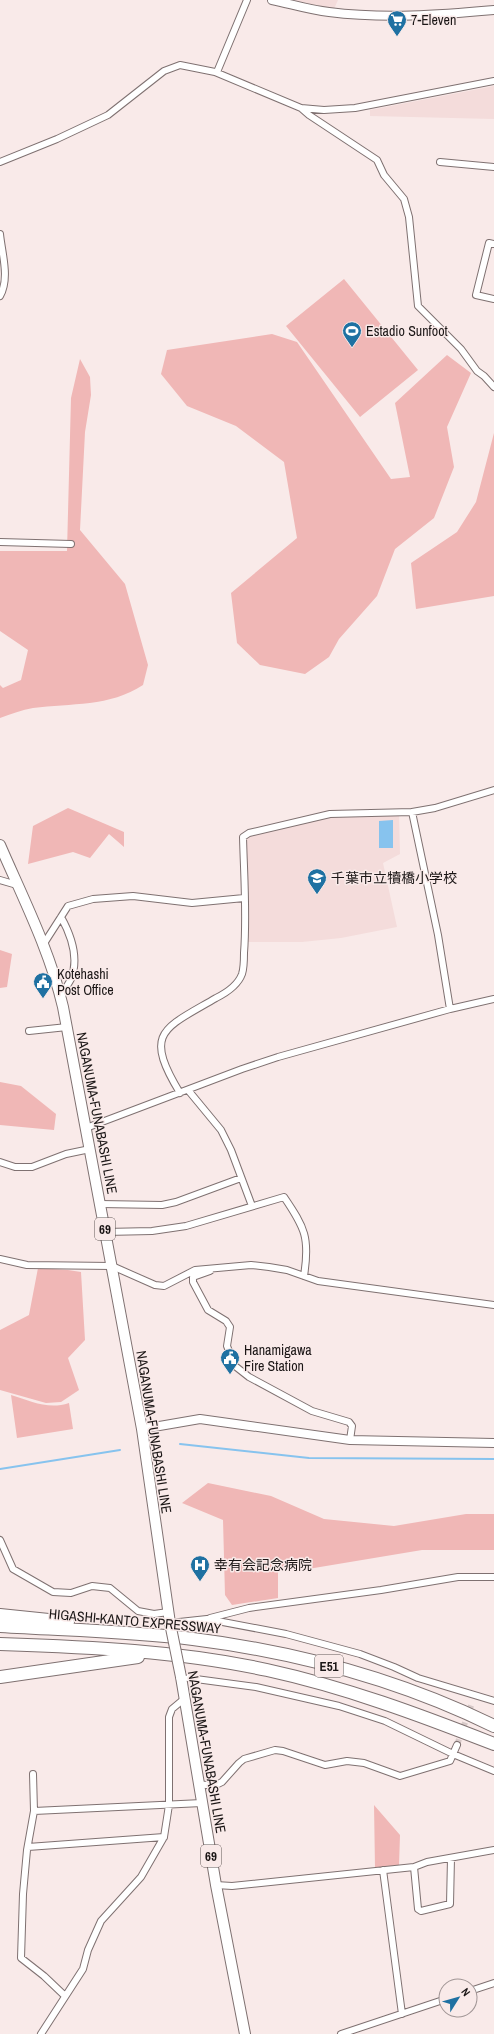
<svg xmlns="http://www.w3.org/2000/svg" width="494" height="2034" font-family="'Archivo Narrow','Noto Sans JP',sans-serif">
<rect width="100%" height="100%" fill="#f9eae9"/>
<path fill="#f4dcdb" d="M292 0H338L334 9Z
M494 86V119L370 116V110Z
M324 814H399L400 854 383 863 397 927 341 938 302 942H246L244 833Z"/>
<path fill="#f0b7b6" d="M344 279 418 370 360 417 286 326Z
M272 334 297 342 391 479 410 477 395 403 447 355 471 373 447 427 454 467 434 518 395 549 377 596 339 639 329 657 305 674 260 665 237 643 231 593 297 538 284 462 236 426 187 406 161 374 167 350Z
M80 359 90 377 91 395 85 432 80 530 125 584 148 665 143 685C110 707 71 703 33 708 22 710 11 714 0 718V685L3 688 21 680 28 650 0 631V551H67L71 398Z
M494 433V596L416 609 411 563 457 532 476 502Z
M68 808 124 832V847L109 834 90 858 73 852 28 864 33 826Z
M0 950 12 954 7 987 0 988Z
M0 1082 21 1086 56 1114 54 1130 0 1125Z
M38 1268 68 1270 81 1272 85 1340 68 1358 79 1390 61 1402 46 1403 0 1390V1330L29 1315Z
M11 1395C31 1401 48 1410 69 1403L73 1429 17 1438Z
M208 1483 271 1496 324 1519 394 1526 466 1514H494V1550H422L308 1569 306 1563 295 1567 278 1568V1598L232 1605 225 1595 223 1520 182 1503Z
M374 1805 400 1835 399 1866 375 1868Z"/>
<path fill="#87c3ee" d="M393 820V848H379V821Z"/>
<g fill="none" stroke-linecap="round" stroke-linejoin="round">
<path stroke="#87c3ee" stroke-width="2" d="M180 1444 309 1458 494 1459
M0 1469 120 1450"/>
<path stroke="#d8cac9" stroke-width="6" stroke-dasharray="6 3" stroke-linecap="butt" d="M457 1745 472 1703"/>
<defs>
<path id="minor" d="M217 72 247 0
M301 108 309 115 377 160 384 175 404 199 409 217 418 306 461 349 477 371 484 376 494 387
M0 162 57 139 108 115 164 71 180 65 215 72 301 108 324 110 355 108 494 81
M440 162 494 167
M0 234C2 254 10 278 0 296
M494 244 489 243 476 295 494 299
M0 542 71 544
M412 812 438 935 450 1009
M0 880 17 885
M43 945 68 906 93 899 133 896 192 903 244 898
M61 995C64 990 68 985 71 979 79 959 71 935 61 917
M29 1031 67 1027
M188 1090 221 1130 231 1150 252 1206
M180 1093C143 1032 163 1029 216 998 226 993 238 985 242 974 244 968 244 959 244 953 247 915 244 876 243 837L249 833 330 814 412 812 435 808 494 790
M86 1128 242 1069 278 1057 450 1009 494 999
M0 1162 15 1167H32L66 1154 90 1149
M100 1204 162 1205 176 1202 241 1178
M105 1232 152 1231 186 1226 284 1197C305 1228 310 1238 304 1276
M0 1259 27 1265 112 1266 155 1285 164 1286 195 1270 251 1265 269 1267 287 1270 318 1281 494 1305
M210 1271 193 1277V1282L208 1310 226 1321 230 1327 227 1346 235 1366 249 1377 312 1411 349 1422 352 1426 350 1440
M0 1540 13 1569 53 1592 71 1593 92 1586 110 1588 138 1611 154 1614 168 1612
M210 1618 249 1608 381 1590 458 1577H494
M170 1623 207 1619 286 1634 360 1654 394 1667 418 1678 494 1701
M181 1677 256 1687 339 1706 385 1721 453 1754 494 1771
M33 1774 34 1811 27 1850 23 1894 21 1958 44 1976 65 1996
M198 1784 214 1786 222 1782 239 1763 244 1759 275 1750 283 1751 325 1765 347 1761 364 1763 400 1776 450 1761 457 1745
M34 1811 202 1803
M28 1847 164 1837
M414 1867 418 1909 421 1911 450 1904 451 1858
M383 1870 402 2014
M216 1885 232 1886 414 1867 427 1862 494 1850
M470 1991 494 1983
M41 2034 83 1969 88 1950 101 1921 141 1877 164 1837 169 1805V1717L172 1709 184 1699
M341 2034 446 1999"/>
<path id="tertiary" d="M272 0C291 4 310 10 329 12 384 19 439 15 494 10
M142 1429 200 1419 350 1440 494 1443"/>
<path id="primary" d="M0 845C23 898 50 951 63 1007L142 1429 170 1623
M181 1677 216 1885 245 2034"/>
<path id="motorway" d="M0 1615 68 1622
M0 1626C64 1630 129 1631 193 1639 296 1652 400 1680 494 1726
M0 1644C89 1647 180 1651 267 1670 345 1687 420 1715 494 1744
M0 1677 138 1657"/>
</defs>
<use href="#minor" stroke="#7f7171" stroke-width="8"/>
<use href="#tertiary" stroke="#7f7171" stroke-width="10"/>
<use href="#primary" stroke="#7f7171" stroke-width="12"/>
<use href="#motorway" stroke="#7f7171" stroke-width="14"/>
<use href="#minor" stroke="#fff" stroke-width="6"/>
<use href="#tertiary" stroke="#fff" stroke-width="8"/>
<use href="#primary" stroke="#fff" stroke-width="10"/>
<use href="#motorway" stroke="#fff" stroke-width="12"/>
<defs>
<path id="primary-bridge" d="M170 1623 181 1677"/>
</defs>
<use href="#primary-bridge" stroke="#7f7171" stroke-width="12" stroke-linecap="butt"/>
<use href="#primary-bridge" stroke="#fff" stroke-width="10"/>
</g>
<defs>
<symbol id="supermarket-pin" viewBox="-11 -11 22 30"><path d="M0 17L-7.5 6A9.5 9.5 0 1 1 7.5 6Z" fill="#1f71a2" stroke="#f9eae9"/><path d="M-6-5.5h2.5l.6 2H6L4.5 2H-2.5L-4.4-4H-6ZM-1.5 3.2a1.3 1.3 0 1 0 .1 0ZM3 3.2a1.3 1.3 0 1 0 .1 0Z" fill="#fff"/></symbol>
<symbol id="stadium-pin" viewBox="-11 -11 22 30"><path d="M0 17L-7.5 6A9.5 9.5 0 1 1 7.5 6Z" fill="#1f71a2" stroke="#f9eae9"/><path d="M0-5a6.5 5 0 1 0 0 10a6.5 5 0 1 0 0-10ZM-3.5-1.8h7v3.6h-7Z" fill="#fff"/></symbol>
<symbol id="school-pin" viewBox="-11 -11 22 30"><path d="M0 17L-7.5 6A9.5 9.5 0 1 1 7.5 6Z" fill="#1f71a2" stroke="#f9eae9"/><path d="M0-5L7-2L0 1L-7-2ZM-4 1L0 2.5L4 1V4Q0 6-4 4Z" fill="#fff"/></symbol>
<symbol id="civic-pin" viewBox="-11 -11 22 30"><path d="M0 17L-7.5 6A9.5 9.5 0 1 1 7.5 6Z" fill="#1f71a2" stroke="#f9eae9"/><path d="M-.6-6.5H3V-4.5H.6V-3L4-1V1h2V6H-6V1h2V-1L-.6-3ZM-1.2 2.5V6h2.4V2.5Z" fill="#fff"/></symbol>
<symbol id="hospital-pin" viewBox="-11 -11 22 30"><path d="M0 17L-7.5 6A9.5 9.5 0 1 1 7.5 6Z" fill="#1f71a2" stroke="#f9eae9"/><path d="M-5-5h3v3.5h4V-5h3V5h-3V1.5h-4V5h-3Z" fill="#fff"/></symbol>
</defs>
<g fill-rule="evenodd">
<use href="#supermarket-pin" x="386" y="9" width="22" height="30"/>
<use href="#stadium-pin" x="341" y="320" width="22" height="30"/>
<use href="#school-pin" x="306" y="867" width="22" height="30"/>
<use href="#civic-pin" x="32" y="971" width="22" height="30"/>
<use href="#civic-pin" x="219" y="1347" width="22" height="30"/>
<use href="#hospital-pin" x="189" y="1554" width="22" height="30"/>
</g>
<g text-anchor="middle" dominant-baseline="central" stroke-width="3" stroke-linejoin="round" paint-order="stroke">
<g fill="#f9eae9" stroke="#5e5655" stroke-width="1">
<rect x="95" y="1218" width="20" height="22" rx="3"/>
<rect x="315" y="1655" width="28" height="22" rx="3"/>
<rect x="201" y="1845" width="20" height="22" rx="3"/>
</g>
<g font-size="13" font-weight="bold" fill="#1b1616">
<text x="105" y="1229">69</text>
<text x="329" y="1666">E51</text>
<text x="211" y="1856">69</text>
</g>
<g font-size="14" fill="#1b1616" stroke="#f9eae9" text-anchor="start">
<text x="411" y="20">7-Eleven</text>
<text x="366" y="331">Estadio Sunfoot</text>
<text x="331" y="878">千葉市立犢橋小学校</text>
<text x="57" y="974">Kotehashi<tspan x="57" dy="16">Post Office</tspan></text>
<text x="244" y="1350">Hanamigawa<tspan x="244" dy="16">Fire Station</tspan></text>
<text x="214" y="1565">幸有会記念病院</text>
</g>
<g font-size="14" fill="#1b1616" stroke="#f9eae9">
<text transform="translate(97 1113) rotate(79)">NAGANUMA-FUNABASHI LINE</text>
<text transform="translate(154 1432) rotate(81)">NAGANUMA-FUNABASHI LINE</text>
<text transform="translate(135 1621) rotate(5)">HIGASHI-KANTO EXPRESSWAY</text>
<text transform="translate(207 1752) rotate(80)">NAGANUMA-FUNABASHI LINE</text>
</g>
</g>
<g transform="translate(458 1998) rotate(53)"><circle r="19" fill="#f9eae9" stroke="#a09595"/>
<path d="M0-3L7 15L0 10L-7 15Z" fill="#1f71a2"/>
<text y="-6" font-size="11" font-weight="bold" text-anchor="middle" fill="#1b1616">N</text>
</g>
</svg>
